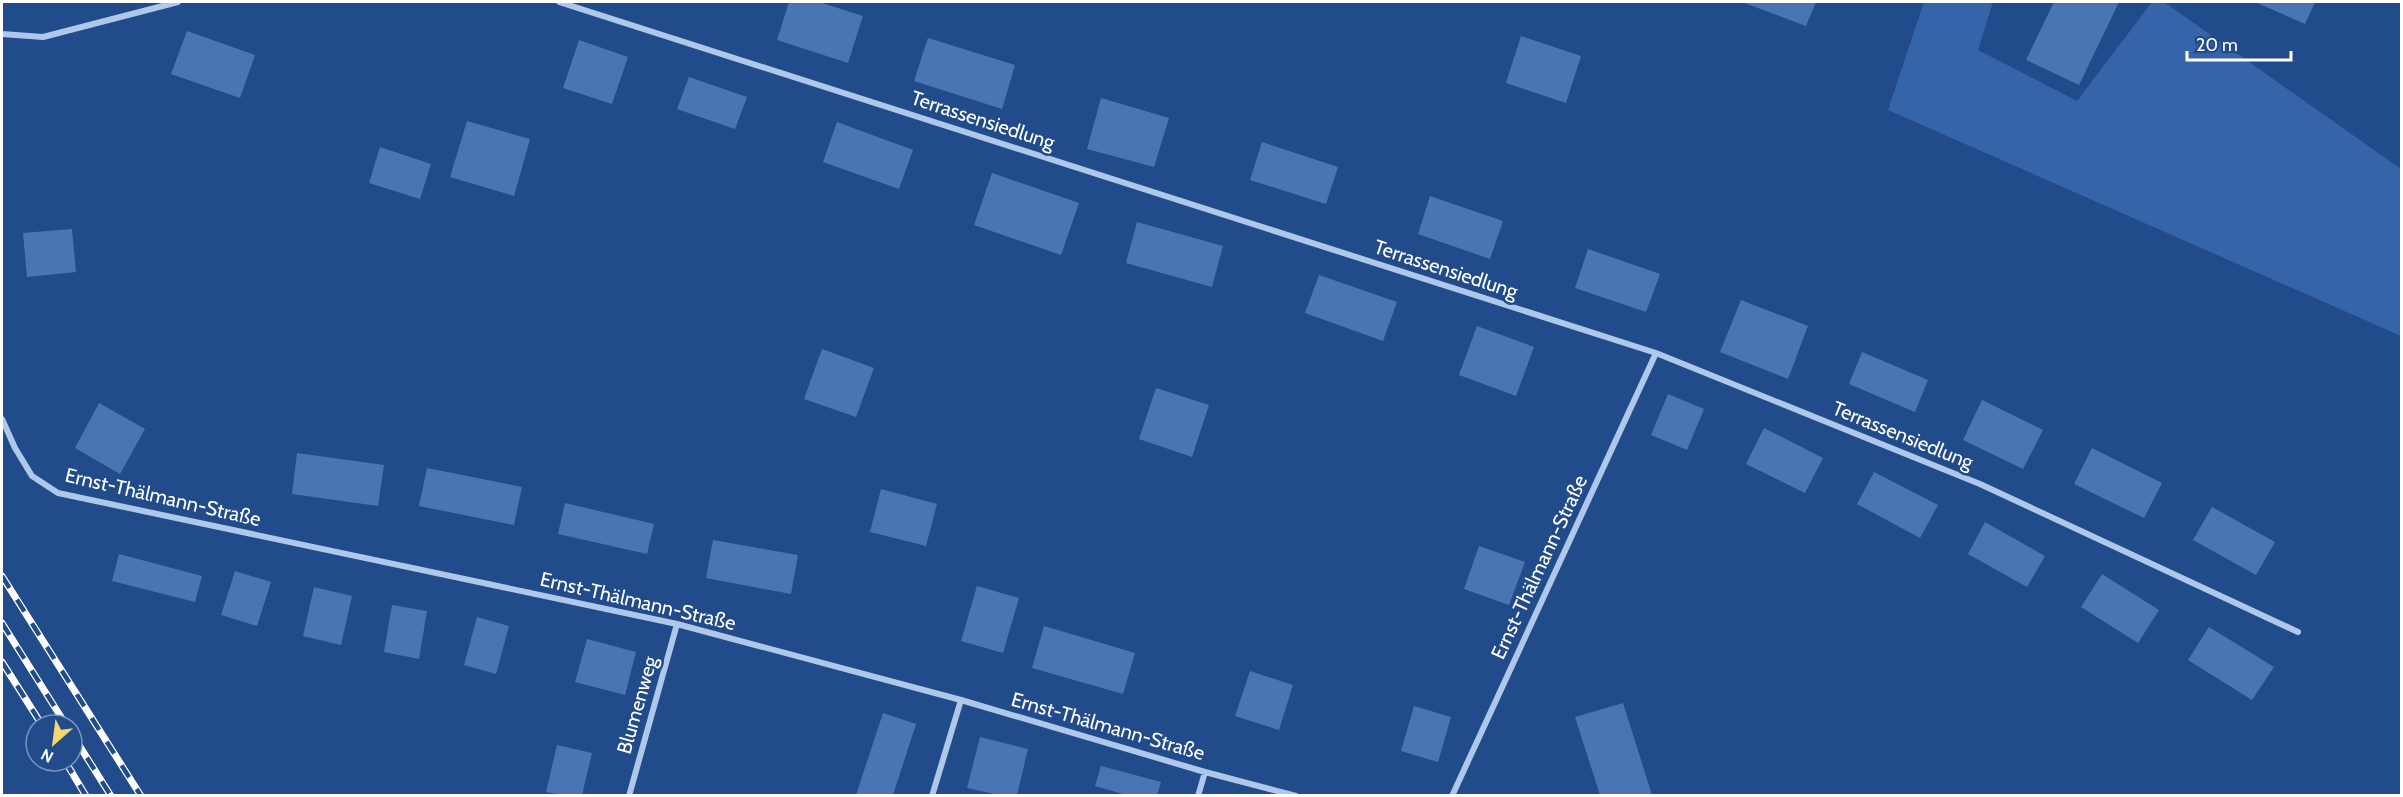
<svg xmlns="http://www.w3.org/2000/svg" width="2403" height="797" font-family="Cabin,sans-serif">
<rect width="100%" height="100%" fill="#224b8b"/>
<path fill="#3664a8" d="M1924 2H1993L1978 50 2077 101 2152 2H2164L2401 169V336L1888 110Z"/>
<path fill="#4b75b2" d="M789 2H819L863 16 848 63 777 40Z
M1742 2H1816L1806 26Z
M2054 2H2119L2079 85 2026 60Z
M2255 2H2315L2305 24Z
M187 31 255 55 240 98 171 74Z
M1521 36 1581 56 1566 103 1506 83Z
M928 38 1015 65 1002 109 914 81Z
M579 40 628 57 612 104 563 88Z
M689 77 747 97 735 129 677 109Z
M1101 98 1169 118 1154 167 1087 149Z
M467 121 530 139 514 196 450 177Z
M837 122 913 150 899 189 823 162Z
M1262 142 1338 167 1326 204 1250 180Z
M380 147 431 164 420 199 369 183Z
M992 173 1079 203 1061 255 974 225Z
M1430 196 1503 221 1490 259 1418 234Z
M1137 222 1223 246 1212 287 1126 263Z
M72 229 76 272 27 277 23 233Z
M1588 249 1660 274 1646 312 1575 288Z
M1319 275 1397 302 1383 341 1305 313Z
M1741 300 1808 326 1788 379 1720 352Z
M1477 326 1534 347 1516 396 1459 375Z
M822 349 874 368 856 417 804 399Z
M1862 352 1928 380 1915 412 1849 384Z
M1156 388 1209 405 1192 457 1139 439Z
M1668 394 1704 409 1687 450 1651 435Z
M1982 400 2043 430 2023 469 1963 440Z
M99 403 145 429 120 474 75 448Z
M1764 428 1823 458 1805 493 1746 464Z
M2092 448 2162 483 2144 518 2074 484Z
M297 453 384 465 378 506 292 494Z
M427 468 522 487 514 525 419 506Z
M1874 472 1938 505 1920 538 1857 504Z
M881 489 937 504 926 546 870 532Z
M565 503 654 524 647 554 558 534Z
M2212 507 2275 542 2256 575 2193 540Z
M1985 522 2045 556 2027 587 1968 554Z
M713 540 798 555 791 594 706 578Z
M1479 546 1525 562 1509 605 1464 589Z
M119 554 202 576 195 602 112 581Z
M235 571 271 582 257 626 221 615Z
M2102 574 2159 610 2138 643 2081 607Z
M977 586 1019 598 1003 653 961 641Z
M314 587 352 596 341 645 303 636Z
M392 605 427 611 419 659 384 652Z
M477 617 509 626 496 674 464 665Z
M1044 626 1135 653 1123 694 1032 668Z
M2209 627 2274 667 2252 700 2188 660Z
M587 639 636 652 625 695 575 682Z
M1250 671 1293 685 1279 730 1235 716Z
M1623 703 1652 795H1600L1575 717Z
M1414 706 1451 717 1438 762 1401 751Z
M883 713 916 724 893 795H856Z
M980 737 1028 749 1017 795H999L967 788Z
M557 745 592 753 582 795H563L546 792Z
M1101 766 1161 782 1157 795H1122L1123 794 1095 786Z"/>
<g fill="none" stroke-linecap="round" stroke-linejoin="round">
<path stroke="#afc7eb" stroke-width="6" d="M559 2 1656 353 1980 484 2298 632
M2 34 43 37 178 2
M2 419 15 448 32 476 58 493 677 624 961 700 1205 772 1296 796
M629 796 677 624
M932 796 961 700
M1198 796 1205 772
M1452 796 1656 353"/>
<defs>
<path id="rail" d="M2 576 141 796
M2 623 66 725
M2 662 42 725
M72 734 111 796
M65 761 86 796"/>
</defs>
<use href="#rail" stroke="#fff" stroke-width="7"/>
<use href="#rail" stroke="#224b8b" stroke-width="4.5" stroke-dasharray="14" stroke-linecap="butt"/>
</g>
<g text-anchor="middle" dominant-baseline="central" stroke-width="5" stroke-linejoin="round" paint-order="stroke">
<g font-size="20" fill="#fff" stroke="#224b8b">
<text transform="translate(983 120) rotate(18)">Terrassensiedlung</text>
<text transform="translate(1446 269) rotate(18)">Terrassensiedlung</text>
<text transform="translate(1903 435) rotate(22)">Terrassensiedlung</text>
<text transform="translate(163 497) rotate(13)">Ernst-Thälmann-Straße</text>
<text transform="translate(1539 567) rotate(-65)">Ernst-Thälmann-Straße</text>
<text transform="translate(638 601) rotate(13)">Ernst-Thälmann-Straße</text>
<text transform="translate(637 705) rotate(-74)">Blumenweg</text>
<text transform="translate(1108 726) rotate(16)">Ernst-Thälmann-Straße</text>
</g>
</g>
<rect width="2403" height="797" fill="none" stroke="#ffffff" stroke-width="6"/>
<g transform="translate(54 743) rotate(208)"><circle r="28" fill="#224b8b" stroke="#7a93b9" stroke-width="1.5"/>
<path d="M0-4.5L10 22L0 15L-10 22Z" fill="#f7d671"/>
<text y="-9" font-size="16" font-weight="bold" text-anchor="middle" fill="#ffffff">N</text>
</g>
<path d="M2187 51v9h104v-9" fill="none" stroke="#ffffff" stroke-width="3"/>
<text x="2196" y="51" font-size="18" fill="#ffffff" stroke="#224b8b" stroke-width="4.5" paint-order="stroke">20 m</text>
</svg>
